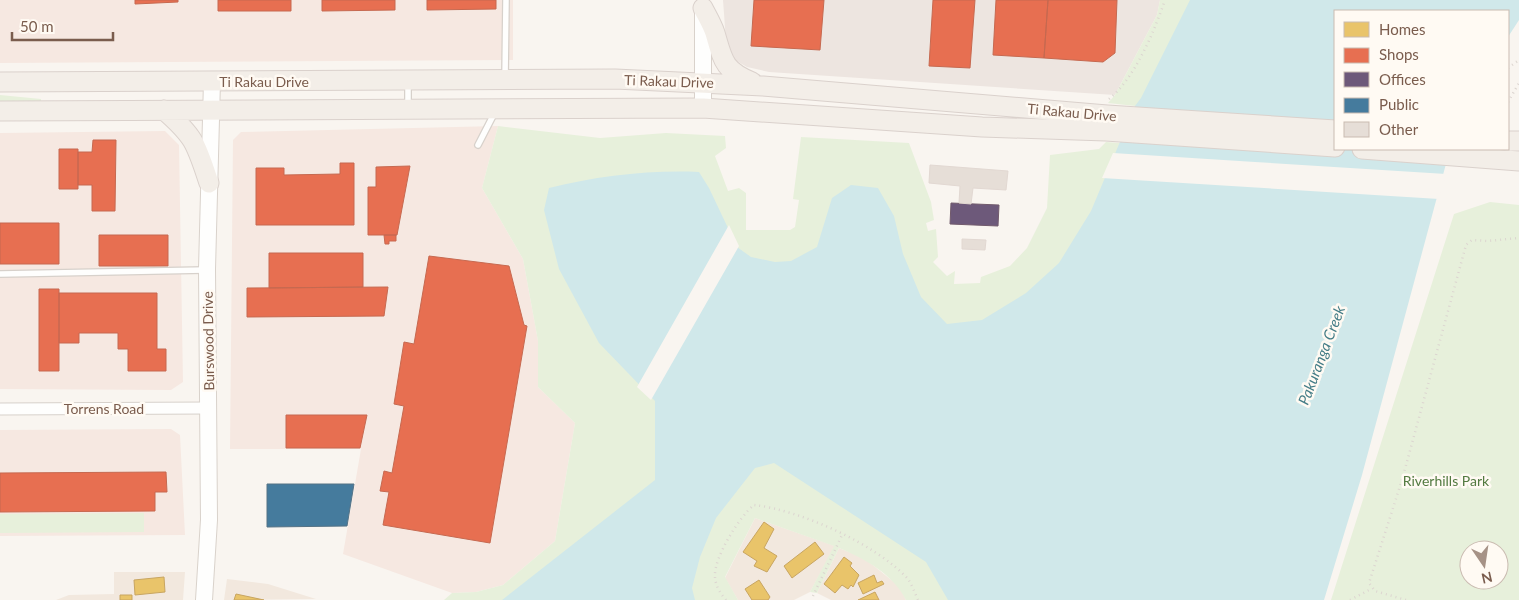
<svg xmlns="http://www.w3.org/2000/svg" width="1519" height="600" font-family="Lato,sans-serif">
<rect width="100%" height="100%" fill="#f9f5f0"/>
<path fill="#f2e8de" d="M755 518 835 546 810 592 794 600H738L725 578Z
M839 548 864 558 900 587 906 600H831L817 593Z
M114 572H185L183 600H56L69 595 114 594Z
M227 579 268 584 316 599 224 600Z"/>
<path fill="#f6e8e1" d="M0 0H513V60L0 63Z
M498 126 482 188 523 259 538 341V387L575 423 555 541 503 585 476 592 452 593 343 554 361 449H230L233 140 241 132Z
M165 131 179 145 183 382 171 390 0 389V133Z
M171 429 180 435 185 535 0 536V430Z"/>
<path fill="#ede5e0" d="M723 0H1160L1157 15 1115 95 769 72 747 67 735 60 726 41Z"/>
<path fill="#e7f0db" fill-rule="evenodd" d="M1160 0H1264L1186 600H906C893 574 865 559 839 548L817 593 810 592 834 546 755 518 725 577 738 600H444L452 593 476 592 503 585 555 541 575 423 538 387V341L523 259 482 188 498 126 600 138 666 133 725 136 726 148 715 156 728 191 739 188 746 193V230H790L795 227 799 200 793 199 801 137 909 143 931 202 934 220 926 223 928 231 936 229 938 257 933 262 947 276 955 271 954 284 980 283 981 277 1010 266 1027 248 1047 208 1050 155 1099 149 1106 142 1120 143 1135 106 1108 103 1115 95 1157 15Z
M0 95 41 99V101H0Z
M1490 202 1519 205V600H1331L1454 214ZM1469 550H1499V580H1469Z
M144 513V532L0 533V514Z"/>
<path fill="#d0e8ea" d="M1190 0H1519V20L1508 37V11H1335V149H1450L1362 475 1324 600H948L926 562 774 463 755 468 716 518 700 557 692 588 695 600H502L655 480V401L599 343 559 269 544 210 549 188C598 176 648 170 699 172L709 188 737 247 751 257 775 262 791 261 817 247 832 198 851 185 878 188 894 216 903 254 921 297 947 324 982 320 1026 293 1059 263 1091 211 1135 106 1141 98Z"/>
<path fill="#f9f5f0" d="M1113 153 1255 162 1446 174 1439 199 1102 178Z
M729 225 739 246 651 400 637 387Z"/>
<path fill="#e9c46a" stroke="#c8a561" d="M764 522 774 529 764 548 777 556 767 572 754 566 757 561 743 552Z
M815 542 824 554 792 578 784 566Z
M844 557 852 563 850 566 859 575 853 587 851 585 848 589 842 585 835 593 824 584Z
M874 575 877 583 882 581 884 584 863 594 858 583Z
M164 577 165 592 135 595 134 580Z
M759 580 770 597 768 600H752L745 589Z
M875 592 879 600H858Z
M236 594 264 600H234Z
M120 595H132V600H120Z"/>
<path fill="#e76f51" stroke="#c66950" d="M135 0H178V2L135 4Z
M218 0H291V11H218Z
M322 0H395V10L322 11Z
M427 0H496V9L427 10Z
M754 0H824L820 50 751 46Z
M933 0H975L970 68 929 66Z
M996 0H1048L1044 58 993 55Z
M1048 0H1117L1115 53 1103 62 1044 58Z
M93 140H116L115 211H92V185H78V152H92Z
M59 149H78V189H59Z
M340 163H354V225H256V168H284V175L340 174Z
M410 166 397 235H368V187H376V167Z
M0 223H59V264H0Z
M99 235H168V266H99Z
M384 235H396V241H389V244H385Z
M269 253H363V287L269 288Z
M429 256 509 266 524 325 527 326 490 543 383 525 389 492 380 491 384 471 392 473 404 406 394 404 404 342 414 344Z
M388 287 384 316 247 317V288Z
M39 289H59V371H39Z
M59 293H157V349H166V371H128V349H118V333H79V343H59Z
M286 415H367L360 448H286Z
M166 472 167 492H155V511L0 512V473Z"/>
<path fill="#6d597a" stroke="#715a6c" d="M951 203 999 205 998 226 950 224Z"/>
<path fill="#457b9d" stroke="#557285" d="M267 484H354L347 526 267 527Z"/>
<path fill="#e6ded7" stroke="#e2d8d2" d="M930 165 1008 171 1006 190 973 188 971 204 959 203 960 186 929 183Z
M962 239 986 240 985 250 962 249Z"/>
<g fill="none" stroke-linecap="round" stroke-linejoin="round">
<defs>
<path id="lane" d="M505 78 506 0
M408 106V82
M478 145 495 112
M1 274 205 270"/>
<path id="street" d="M0 409 209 408"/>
<path id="secondary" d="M703 7V108
M204 600 209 520 207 269 212 81"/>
<path id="primary" d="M703 8C707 16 712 24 715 33 723 60 723 70 752 82
M0 82 615 79 763 86 1107 115 1335 130
M164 110C195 137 196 144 209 183
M0 111 703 108 982 127 1106 131 1335 147
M1508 141H1519
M1362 149 1519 161"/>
</defs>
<use href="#lane" stroke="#d7d1cb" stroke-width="8"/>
<use href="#street" stroke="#d7d1cb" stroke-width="13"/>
<use href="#secondary" stroke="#d9d2cb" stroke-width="18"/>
<use href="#primary" stroke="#dad1cc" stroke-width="21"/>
<path stroke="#dcd5d0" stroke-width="2.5" stroke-dasharray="1 4" stroke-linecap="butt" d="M1508 68 1519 60
M1109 99C1135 78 1154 32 1165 0
M1508 102 1519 83
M813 596 843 533
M726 600C720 593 715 585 715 576 714 557 740 516 754 505 800 510 876 544 908 579 912 585 915 593 918 600
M1350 600 1371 589
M1406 600 1375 591 1369 583 1402 480 1466 245 1472 240 1487 241 1519 238"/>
<use href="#lane" stroke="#fefefd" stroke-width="5.5"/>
<use href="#street" stroke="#fefefd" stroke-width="11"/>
<use href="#secondary" stroke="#fefefd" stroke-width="16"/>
<use href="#primary" stroke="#f3eee8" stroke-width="19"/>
</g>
<g text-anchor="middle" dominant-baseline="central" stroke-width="5" stroke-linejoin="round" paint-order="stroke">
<g font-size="14" fill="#7a5c4d" stroke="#fffaf3">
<text x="264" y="81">Ti Rakau Drive</text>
<text transform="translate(669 81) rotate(2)">Ti Rakau Drive</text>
<text transform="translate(1072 112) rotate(5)">Ti Rakau Drive</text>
<text transform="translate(208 341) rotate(-91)">Burswood Drive</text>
<text x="104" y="408">Torrens Road</text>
</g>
<g font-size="14" fill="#537a41" stroke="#fffaf3">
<text x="1446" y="480">Riverhills Park</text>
</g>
<g font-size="15" font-style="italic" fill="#437c86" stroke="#fffaf3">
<text transform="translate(1321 355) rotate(-69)">Pakuranga Creek</text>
</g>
</g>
<rect x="1334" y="10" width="175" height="140" fill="#fffaf3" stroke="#cabbb1"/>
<rect x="1344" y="22" width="25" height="15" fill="#e9c46a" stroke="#cabbb1"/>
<text x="1379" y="35" font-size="15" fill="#7a5c4d">Homes</text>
<rect x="1344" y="48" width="25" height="15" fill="#e76f51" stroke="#cabbb1"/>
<text x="1379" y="60" font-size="15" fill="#7a5c4d">Shops</text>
<rect x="1344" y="72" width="25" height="15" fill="#6d597a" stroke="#cabbb1"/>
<text x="1379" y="85" font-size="15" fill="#7a5c4d">Offices</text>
<rect x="1344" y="98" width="25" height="15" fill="#457b9d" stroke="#cabbb1"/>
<text x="1379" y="110" font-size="15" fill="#7a5c4d">Public</text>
<rect x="1344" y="122" width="25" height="15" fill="#e6ded7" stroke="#cabbb1"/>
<text x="1379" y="135" font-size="15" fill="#7a5c4d">Other</text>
<g transform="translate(1484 565) rotate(167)"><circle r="24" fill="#fffaf3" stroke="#cabbb1"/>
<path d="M0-4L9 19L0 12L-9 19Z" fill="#a69286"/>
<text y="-8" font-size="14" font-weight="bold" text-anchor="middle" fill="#7a5c4d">N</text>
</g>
<path d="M12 32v8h101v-8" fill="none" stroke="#7a5c4d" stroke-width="2.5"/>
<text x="20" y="32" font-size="15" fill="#7a5c4d" stroke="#fffaf3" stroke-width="4" paint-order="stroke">50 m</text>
</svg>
